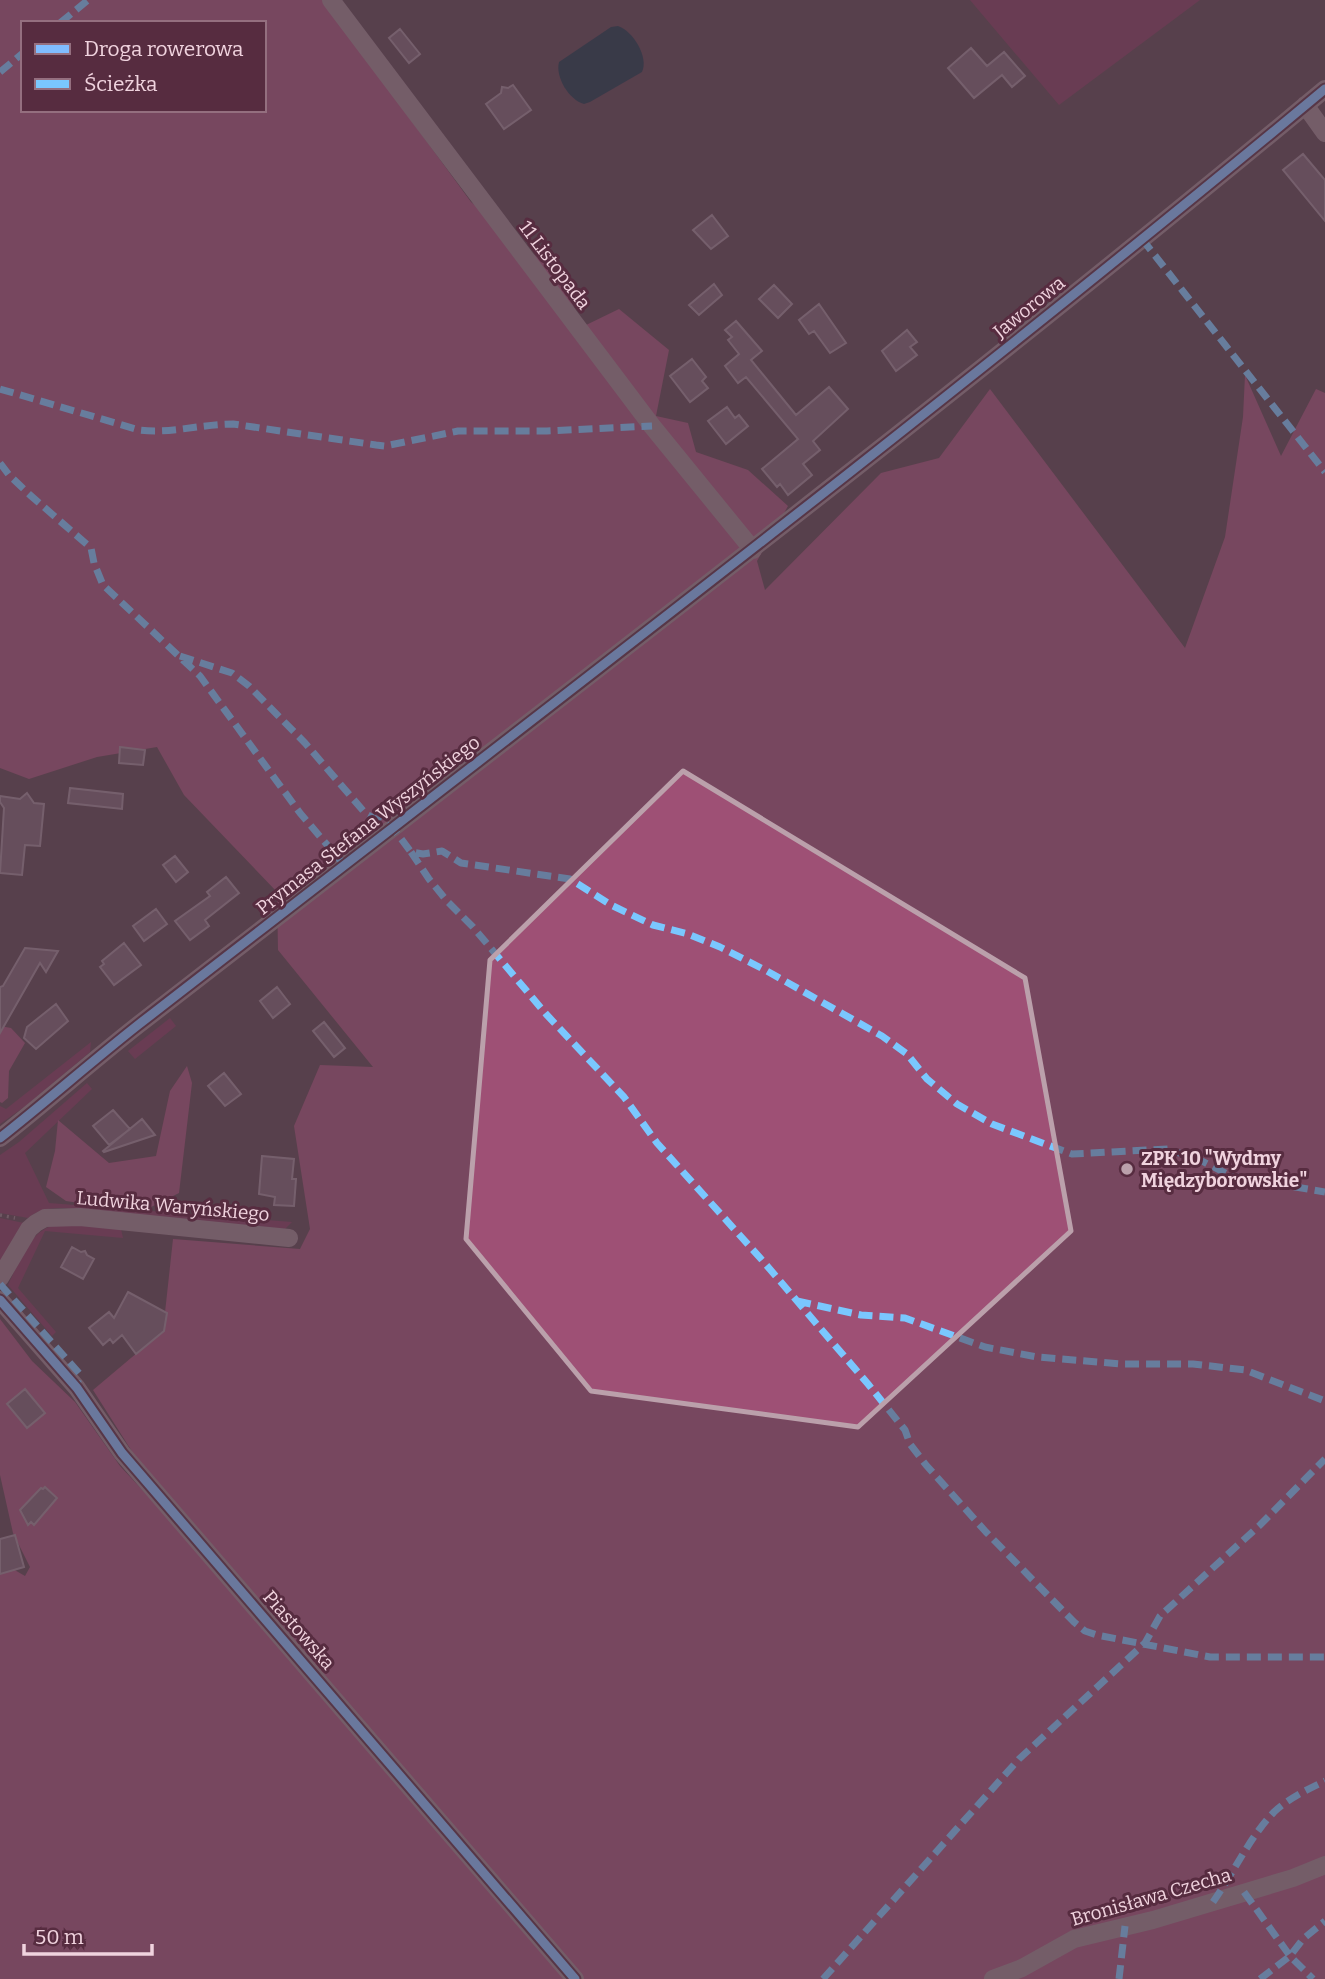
<svg xmlns="http://www.w3.org/2000/svg" width="1325" height="1979" font-family="Bitter,serif">
<rect width="100%" height="100%" fill="#58404c"/>
<path fill="#7e395b" d="M970 0H1200L1059 105Z
M170 1018 176 1026 135 1059 128 1051Z
M91 1042 90 1052 27 1105 0 1124V1106L6 1109Z
M87 1083 92 1089 25 1153 49 1203 292 1222 285 1229 64 1208C50 1208 39 1209 28 1218L0 1213V1155L19 1142Z
M0 1218 24 1223 0 1267Z
M59 1224 121 1229 123 1238 45 1231 18 1288 56 1332 52 1336 8 1285C20 1260 29 1229 59 1224Z"/>
<path fill="#9e5075" fill-rule="evenodd" d="M0 0H323L471 202 555 272 584 326 619 309 669 350 656 416 688 423 696 452 748 470 788 506 757 561 765 590 881 473 939 458 990 389 1185 648 1225 537 1243 417 1245 375 1281 456 1316 389 1325 393V1979H0V1573L2 1574 6 1565 25 1576 30 1567 13 1533 0 1475V1319L32 1361 75 1402 120 1466 237 1592 248 1586 133 1453 93 1390 163 1331 173 1239 300 1249 310 1229 294 1126 320 1065 373 1067 278 950 277 892 184 795 157 747 97 757 29 779 0 768ZM23 23H264V110H23Z
M0 1026 11 1028 25 1043 9 1071 8 1098 2 1103 0 1102Z
M187 1066 192 1083 179 1193 141 1212 66 1201 46 1187 55 1151 58 1120 109 1163 156 1156 170 1091Z"/>
<path fill="#163344" d="M618 26C633 31 649 57 642 72L590 102 584 104C569 100 555 77 559 62L611 27Z"/>
<path fill="#785f70" stroke="#9a8693" stroke-width="2" d="M400 29 420 54 409 63 389 38Z
M971 48 987 66 1004 52 1025 76 1012 87 1002 75 974 98 948 68Z
M513 85 531 110 504 129 486 104 501 93 502 87 508 88Z
M1303 154 1325 180V221L1283 170Z
M712 215 728 236 711 249 693 230Z
M714 284 722 295 699 315 689 305Z
M774 285 792 304 778 318 759 299Z
M819 304 846 343 830 353 814 331 809 334 799 320Z
M736 321 762 351 751 360 796 415 829 387 848 409 813 441 820 450 803 464 812 475 788 495 780 484 777 487 762 469 798 439 746 377 738 383 725 366 739 354 728 340 732 337 725 330Z
M907 330 917 342 910 347 917 355 896 371 882 351Z
M692 359 706 377 702 381 708 388 690 402 670 376Z
M727 407 735 418 739 415 748 426 726 444 708 421Z
M120 747 145 750 143 765 119 763Z
M70 788 123 794 122 809 68 803Z
M27 793 34 803 44 804 40 846 25 845 22 875 0 873 4 808 0 802V796L20 799Z
M175 856 188 872 176 882 163 865Z
M226 877 239 893 205 920 209 926 190 940 175 921 210 896 207 892Z
M156 909 167 924 144 941 133 926Z
M124 943 141 965 114 985 100 967 104 964 102 961Z
M25 948 58 951 46 972 40 963 0 1033V987L3 986Z
M277 987 290 1004 273 1018 260 1001Z
M56 1004 68 1021 36 1049 24 1038 27 1027Z
M324 1022 345 1048 334 1057 313 1031Z
M224 1073 241 1094 225 1106 208 1086Z
M113 1110 130 1129 109 1145 93 1126Z
M142 1119 155 1135 104 1152 103 1151Z
M262 1156 294 1159 292 1179H296L294 1206 274 1205 275 1197 259 1194Z
M72 1247 81 1252 85 1251 87 1255 94 1259 83 1279 61 1267Z
M128 1292 167 1313 164 1331 136 1354 122 1335 113 1343 110 1339 103 1345 89 1328 109 1312 114 1318Z
M25 1389 45 1413 27 1428 7 1404Z
M45 1487 57 1498 34 1525 31 1522 28 1525 20 1510 41 1488 43 1489Z
M15 1535 24 1567 0 1574V1539Z"/>
<g fill="none" stroke-linecap="round" stroke-linejoin="round">
<path stroke="#8e7a82" stroke-width="3.5" stroke-dasharray="2 5" stroke-linecap="butt" d="M0 1215 15 1218"/>
<path stroke="#97818b" stroke-width="18" d="M331 0 652 426 753 550
M1305 105 1325 133
M0 1138C47 1101 91 1062 138 1025 536 716 938 411 1325 89
M0 1278 29 1229 36 1223 45 1218 80 1217 289 1238
M0 1300 77 1388 122 1453 575 1979
M993 1979 1022 1968 1074 1939 1153 1920 1293 1878 1325 1865"/>
<path stroke="#7ac7fe" stroke-width="7" stroke-dasharray="14 7" stroke-linecap="butt" d="M60 23 88 0
M0 72 23 53
M1142 239 1325 472
M0 389 139 430C171 434 201 424 233 424L376 445 385 446 458 431H547L652 426
M0 463 9 475 30 495 91 548 94 563 103 585 200 676 300 813 345 866
M180 656 232 673 249 686 305 743 366 814 393 828 411 852 423 854 442 851 461 863 570 879 611 905 653 925 688 934 720 947 767 971 882 1036 907 1054 927 1079 957 1104 992 1124 1037 1141 1072 1154 1168 1149 1202 1161 1231 1176 1325 1192
M411 852 429 879 447 901 473 927 546 1014 624 1097 657 1143 762 1260 868 1384 905 1430 910 1444 926 1465 986 1532 1074 1622 1085 1631 1097 1635 1210 1657H1325
M0 1284 79 1373 77 1388
M797 1301 861 1315 905 1318 985 1347 1037 1357 1122 1364H1193L1245 1370 1325 1401
M1244 1892 1290 1956 1313 1979
M1213 1902C1234 1872 1249 1838 1274 1812 1288 1799 1308 1789 1325 1781
M823 1979 1019 1759 1145 1643 1160 1616 1260 1525 1325 1459
M1119 1979 1125 1926
M1260 1979 1290 1956 1303 1939 1325 1921"/>
<defs>
<path id="cycleway" d="M0 1138C47 1101 91 1062 138 1025 536 716 938 411 1325 89
M0 1300 77 1388 122 1453 575 1979"/>
</defs>
<use href="#cycleway" stroke="#572c40" stroke-width="13"/>
<use href="#cycleway" stroke="#80bcff" stroke-width="9"/>
</g>
<path d="M0 0H1325V1979H0ZM683 771 1025 978 1071 1231 858 1427 591 1391 466 1239 490 960Z" fill="#58404c" fill-opacity=".55" fill-rule="evenodd"/>
<path fill="none" stroke="#bba0ab" stroke-width="5" stroke-linejoin="round" d="M683 771 1025 978 1071 1231 858 1427 591 1391 466 1239 490 960Z"/>
<circle fill="#bba0ab" stroke="#572c40" stroke-width="2.5" cx="1127" cy="1169" r="7"/>
<g text-anchor="middle" dominant-baseline="central" stroke-width="6" stroke-linejoin="round" paint-order="stroke">
<g font-size="19" fill="#f0d3de" stroke="#572c40">
<text transform="translate(555 265) rotate(53)">11 Listopada</text>
<text transform="translate(1029 307) rotate(-39)">Jaworowa</text>
<text transform="translate(368 825) rotate(-38)">Prymasa Stefana Wyszyńskiego</text>
<text transform="translate(173 1206) rotate(5)">Ludwika Waryńskiego</text>
<text transform="translate(299 1630) rotate(49)">Piastowska</text>
<text transform="translate(1151 1897) rotate(-16)">Bronisława Czecha</text>
</g>
<g font-size="19" font-weight="bold" fill="#f0d3de" stroke="#572c40" text-anchor="start">
<text x="1141" y="1158">ZPK 10 "Wydmy<tspan x="1141" dy="22">Międzyborowskie"</tspan></text>
</g>
</g>
<rect x="21" y="21" width="245" height="91" fill="#572c40" stroke="#946f7f" stroke-width="2"/>
<rect x="35" y="44" width="35" height="10" fill="#80bcff" stroke="#946f7f" stroke-width="2"/>
<text x="84" y="56" font-size="21" fill="#f0d3de">Droga rowerowa</text>
<rect x="35" y="79" width="35" height="10" fill="#7ac7fe" stroke="#946f7f" stroke-width="2"/>
<text x="84" y="91" font-size="21" fill="#f0d3de">Ścieżka</text>
<path d="M24 1944v10h128v-10" fill="none" stroke="#f0d3de" stroke-width="3.5"/>
<text x="35" y="1944" font-size="21" fill="#f0d3de" stroke="#572c40" stroke-width="5" paint-order="stroke">50 m</text>
</svg>
